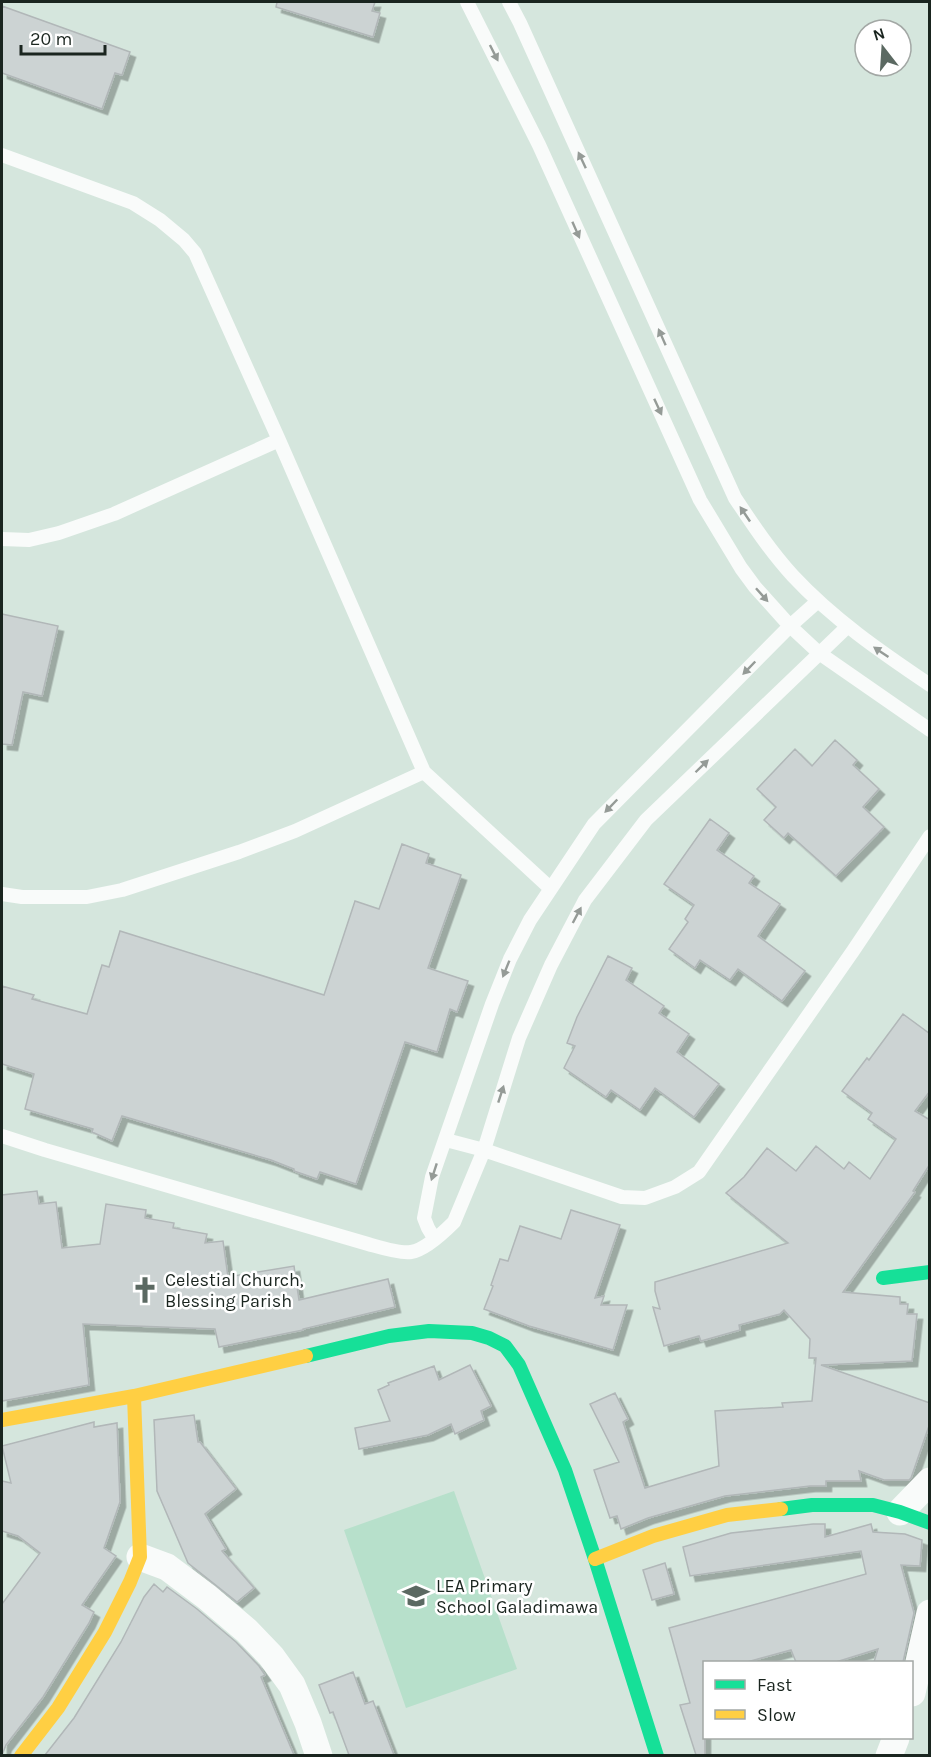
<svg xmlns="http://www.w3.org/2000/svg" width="931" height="1757" font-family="Karla,sans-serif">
<defs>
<filter id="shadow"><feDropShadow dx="5.5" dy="5.5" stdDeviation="0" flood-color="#0004"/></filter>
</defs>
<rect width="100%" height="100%" fill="#d5e6dd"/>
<path fill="#b7e0cb" d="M454 1491 517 1669 406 1708 344 1530Z"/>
<path fill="#ccd3d3" stroke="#b1b7b8" stroke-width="1.5" filter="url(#shadow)" d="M277 2H375L372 11 380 13 373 37 276 7Z
M2 6 130 52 122 75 115 73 102 109 2 73Z
M2 614 58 626 42 696 23 692 12 745 2 744Z
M835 740 857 760 853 765 879 789 863 807 884 827 836 876 788 833 784 838 764 820 776 807 757 789 795 749 812 766Z
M710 819 729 833 717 850 754 876 749 883 780 904 758 936 805 971 782 1001 738 969 730 980 700 960 695 968 669 949 688 922 685 919 694 905 664 884Z
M402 844 429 854 426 863 461 875 428 968 468 981 457 1012 450 1009 437 1052 405 1042 356 1184 320 1172 317 1179 294 1171V1169L271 1160 122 1116 112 1141 92 1132 93 1129 25 1109 34 1074 2 1064V986L34 995 32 999 87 1014 102 965 109 967 120 931 324 995 355 901 379 909Z
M608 956 632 968 626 980 664 1006 659 1013 689 1034 677 1052 719 1084 694 1117 655 1088 640 1110 611 1090 606 1097 564 1068 575 1046 567 1043 577 1017Z
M903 1014 930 1034V1091L915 1111 930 1120V1164L913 1191 915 1192 843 1292 900 1297V1304H908L907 1314H917L912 1361 821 1365 930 1403V1423L911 1478 909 1480H884L859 1471 861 1481H826V1486H810L725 1496 648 1518 621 1529 617 1516 610 1518 594 1470 619 1462 590 1404 615 1393 628 1419 623 1422 645 1488 719 1466 715 1411 783 1407 782 1403 812 1401 816 1358H809L810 1339 784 1310 780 1314 739 1325 740 1330 701 1341 699 1336 664 1346 653 1307 660 1309 655 1291V1282L788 1243 726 1193 744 1177 767 1148 796 1171 816 1146 844 1169 849 1162 870 1179 896 1139 868 1119 872 1113 842 1091 867 1058 869 1060Z
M37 1191 39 1204 56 1202 62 1248 100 1244 106 1204 146 1210 145 1218 174 1223 173 1228 207 1234 205 1243 223 1241 228 1277 294 1266 299 1300 388 1279 395 1307 303 1329V1330L219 1347 215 1329 83 1324 89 1385 2 1401V1195Z
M571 1210 620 1225 595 1298 604 1296 601 1305H627L613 1350 529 1326 484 1309 493 1286 491 1285 500 1259 508 1261 520 1226 561 1239Z
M470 1365 491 1406 481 1411 484 1420 455 1434 451 1424 428 1435 359 1449 355 1428 390 1421 378 1390 389 1385 388 1383 434 1366 439 1380Z
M194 1415 198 1442H200L236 1489 205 1514 226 1549 222 1551 254 1588 237 1602 188 1563 157 1491 154 1420Z
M94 1422V1427L117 1423 120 1502 104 1548 116 1556 82 1605 94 1612 89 1623 43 1697 6 1745 2 1755V1604L40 1553 18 1536 2 1531V1481L11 1483 2 1446Z
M813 1524H825V1537L871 1524 873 1532 905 1534 922 1540 920 1566 901 1565 914 1613 903 1662H874L878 1649 836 1662H796L791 1650 747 1662H705V1755H696L680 1705 690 1703 669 1628 866 1574 861 1551 690 1576 683 1547 731 1533Z
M665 1563 674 1594 652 1600 643 1570Z
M154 1584 163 1592 167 1587 197 1609 236 1642 259 1666 265 1675 261 1677 294 1755H45L74 1718 121 1642 144 1597Z
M353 1672 365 1704 373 1701 394 1755H349L333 1712 330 1713 319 1685Z"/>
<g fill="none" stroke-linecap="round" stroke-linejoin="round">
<path stroke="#f9fbfa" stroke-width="14" d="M467 2 539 145 700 500 741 568 755 587 790 626 819 653 930 730
M509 2 520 23 735 498C753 525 771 552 793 576 833 619 881 652 930 685
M2 155 133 203 160 220 184 240 195 253 279 440 424 772 550 888
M2 539 29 540 59 533 114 514 279 440
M2 894 22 897H87L122 890 239 852 295 831 424 772
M2 1136 45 1150 368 1244C379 1247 400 1254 411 1252 425 1250 444 1232 454 1222L484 1150 519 1038 551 965 585 900 646 820 847 627
M446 1140 484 1150 622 1197 645 1198 675 1187 699 1172 715 1149 853 951 930 836
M434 1238 428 1228 424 1218 432 1177 492 1004 510 959 530 920 594 824 790 626 818 601"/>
<path stroke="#f9fbfa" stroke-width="27" d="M900 1512 930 1481
M140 1557 167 1567 207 1597 247 1631 271 1656 292 1685 308 1723 319 1756
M912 1693 930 1613
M889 1756 896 1738"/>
<path stroke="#16e098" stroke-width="14" d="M883 1278 930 1272
M306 1356 389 1336 429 1331 472 1333 489 1338 505 1346 519 1365 565 1470 595 1559 657 1756
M781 1509 812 1505H873L900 1512 930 1523"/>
<path stroke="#ffcf43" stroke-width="14" d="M2 1420 134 1396 306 1356
M595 1559 653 1536 727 1515 781 1509
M21 1756 58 1708 105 1632 130 1582 140 1557 134 1396"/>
</g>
<defs><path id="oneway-solid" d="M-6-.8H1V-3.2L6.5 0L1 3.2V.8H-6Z" transform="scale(1.5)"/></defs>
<g fill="#959b97">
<use href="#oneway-solid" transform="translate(494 53) rotate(63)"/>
<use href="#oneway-solid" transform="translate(582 160) rotate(-115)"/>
<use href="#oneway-solid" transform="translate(576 230) rotate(66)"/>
<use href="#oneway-solid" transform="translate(662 337) rotate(-114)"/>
<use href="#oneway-solid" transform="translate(658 407) rotate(65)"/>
<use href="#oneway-solid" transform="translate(745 514) rotate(-124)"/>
<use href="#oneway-solid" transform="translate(762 595) rotate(48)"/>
<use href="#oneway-solid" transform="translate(881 652) rotate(-146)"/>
<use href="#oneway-solid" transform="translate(749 668) rotate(134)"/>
<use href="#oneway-solid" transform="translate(702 766) rotate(-44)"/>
<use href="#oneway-solid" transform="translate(611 806) rotate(134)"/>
<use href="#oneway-solid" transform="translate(577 915) rotate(-62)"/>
<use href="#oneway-solid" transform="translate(506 969) rotate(112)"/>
<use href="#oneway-solid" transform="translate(501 1094) rotate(-72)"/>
<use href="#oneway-solid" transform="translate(434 1172) rotate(108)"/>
</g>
<defs>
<symbol id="church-bare" viewBox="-9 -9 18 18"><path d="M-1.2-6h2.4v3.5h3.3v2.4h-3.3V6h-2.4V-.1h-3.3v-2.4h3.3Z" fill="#5b6962" stroke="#fff" stroke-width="2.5" paint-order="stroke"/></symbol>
<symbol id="school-bare" viewBox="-9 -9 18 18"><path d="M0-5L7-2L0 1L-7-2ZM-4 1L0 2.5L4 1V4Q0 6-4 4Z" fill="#5b6962" stroke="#fff" stroke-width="2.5" paint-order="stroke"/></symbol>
</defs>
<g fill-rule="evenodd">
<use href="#church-bare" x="126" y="1271" width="38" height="38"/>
<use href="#school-bare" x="397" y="1577" width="38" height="38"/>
</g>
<g text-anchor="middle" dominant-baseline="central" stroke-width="5" stroke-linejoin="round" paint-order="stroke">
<g font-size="18" fill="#1a251f" stroke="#fff" text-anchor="start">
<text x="165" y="1280">Celestial Church,<tspan x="165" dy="21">Blessing Parish</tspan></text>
<text x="436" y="1586">LEA Primary<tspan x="436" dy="21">School Galadimawa</tspan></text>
</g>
</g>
<rect width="931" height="1757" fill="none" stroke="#1a251f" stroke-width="6"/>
<rect x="703" y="1661" width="210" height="78" fill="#ffffff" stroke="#a3a8a5" stroke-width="1.5"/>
<rect x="715" y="1680" width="30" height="9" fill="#16e098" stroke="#a3a8a5" stroke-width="1.5"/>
<text x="757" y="1691" font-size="18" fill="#1a251f">Fast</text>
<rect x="715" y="1710" width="30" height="9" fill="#ffcf43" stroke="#a3a8a5" stroke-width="1.5"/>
<text x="757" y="1721" font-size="18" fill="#1a251f">Slow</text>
<g transform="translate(883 48) rotate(343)"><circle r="28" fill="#ffffff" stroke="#a3a8a5" stroke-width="1.5"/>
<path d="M0-4.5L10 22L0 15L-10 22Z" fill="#5b6962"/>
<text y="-9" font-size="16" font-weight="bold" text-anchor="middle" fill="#1a251f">N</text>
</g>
<path d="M21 45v9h84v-9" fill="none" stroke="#1a251f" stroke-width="3"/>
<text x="30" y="45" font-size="18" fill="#1a251f" stroke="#ffffff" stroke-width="4.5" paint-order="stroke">20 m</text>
</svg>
